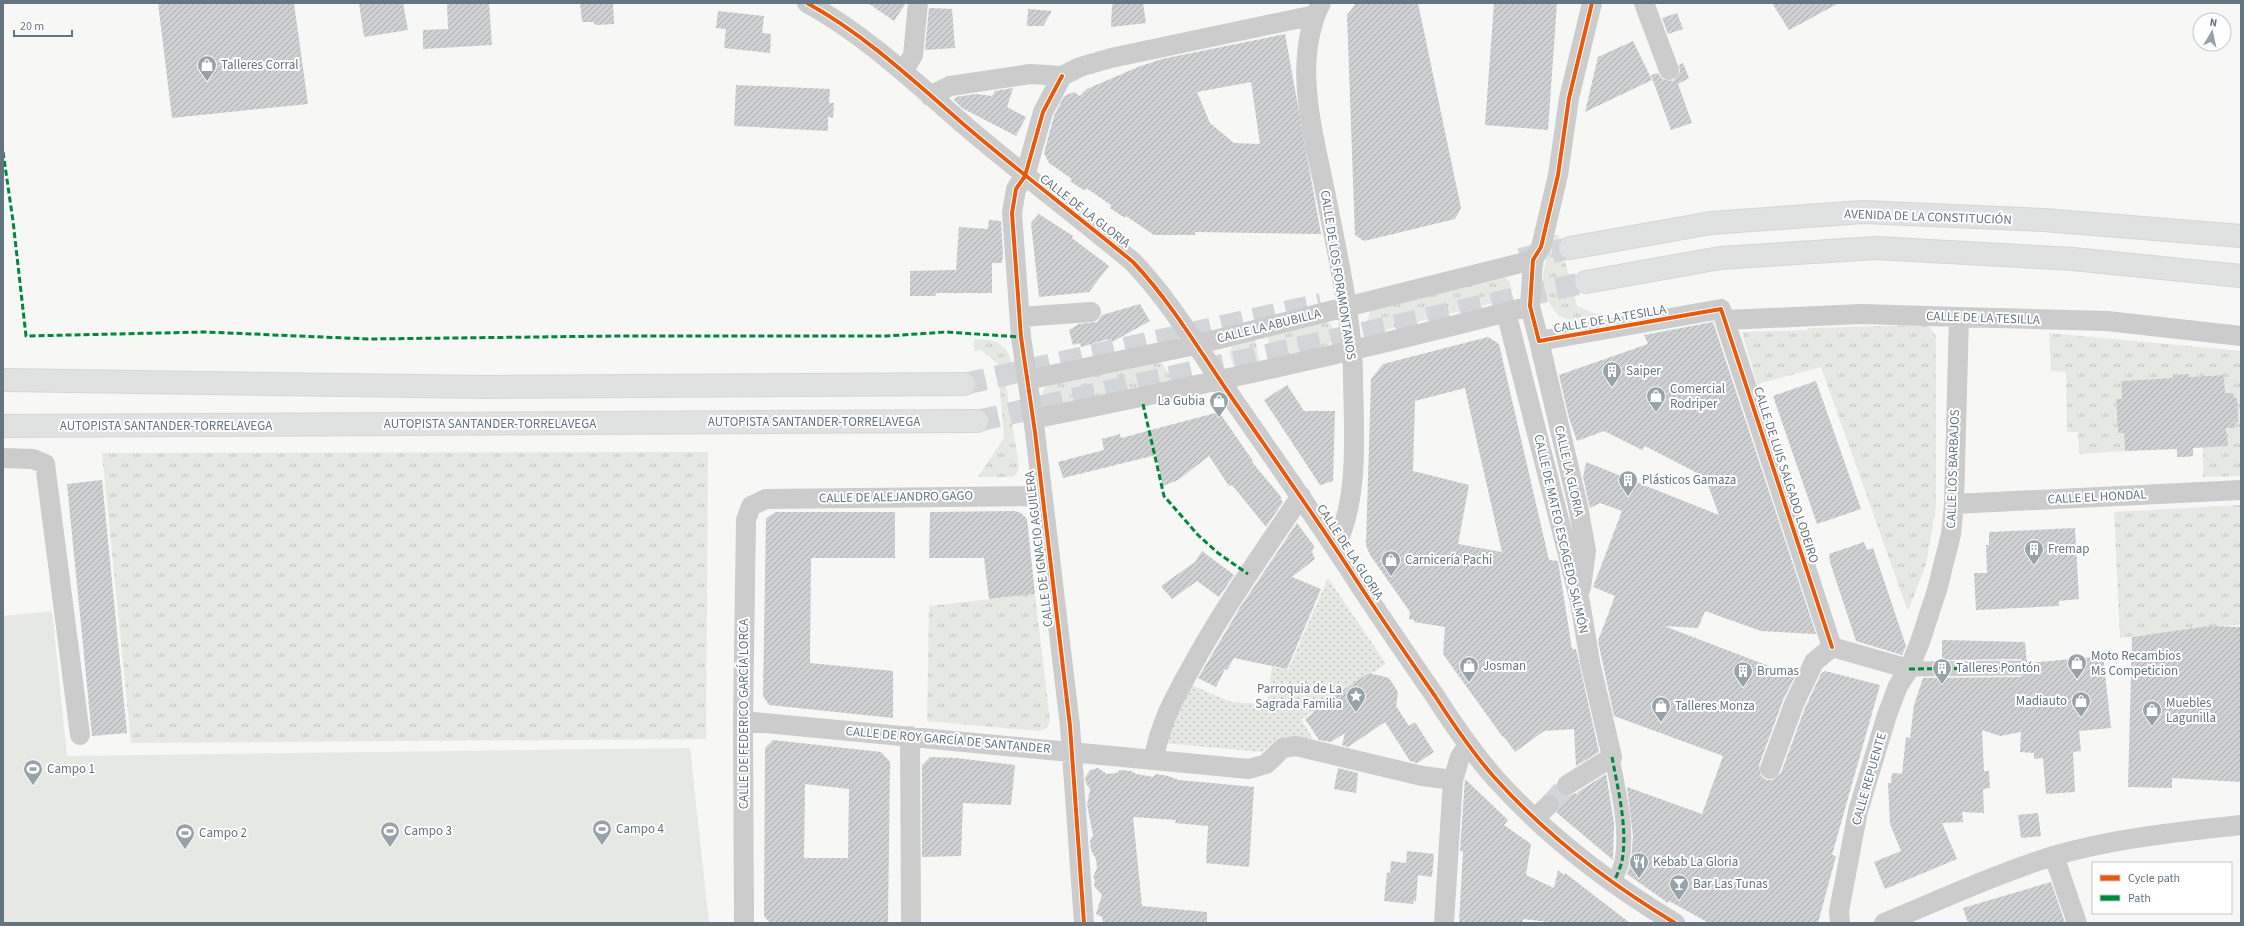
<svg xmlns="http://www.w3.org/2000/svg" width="2244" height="926" font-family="'Source Sans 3',sans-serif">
<defs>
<pattern id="grass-tufts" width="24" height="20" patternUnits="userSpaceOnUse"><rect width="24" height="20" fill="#e6e9e3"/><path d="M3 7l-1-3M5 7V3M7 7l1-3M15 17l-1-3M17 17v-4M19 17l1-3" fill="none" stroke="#bec1bd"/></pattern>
<pattern id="park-dots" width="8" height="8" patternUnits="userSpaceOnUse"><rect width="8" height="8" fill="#e6e9e3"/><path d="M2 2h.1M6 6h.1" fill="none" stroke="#bec1bd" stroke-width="1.8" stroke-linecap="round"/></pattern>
<pattern id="building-hatch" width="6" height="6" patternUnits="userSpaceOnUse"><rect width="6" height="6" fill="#ced0d1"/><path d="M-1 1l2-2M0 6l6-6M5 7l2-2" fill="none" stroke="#abadaf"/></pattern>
</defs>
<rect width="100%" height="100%" fill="#f7f7f6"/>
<path fill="url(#grass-tufts)" d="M1558 235 1577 306 1596 314 1601 313 1602 319 1572 321 1559 316 1551 306 1545 296 1542 281 1551 236Z
M1504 275 1509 281 1511 288 1504 300 1385 330 1373 329 1368 320 1371 308Z
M1325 321C1336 325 1336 337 1328 345L1273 361 1267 335Z
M1922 325 1930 327 1936 337V507L1926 564 1909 609H1907L1821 367 1757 384 1742 332 1808 330 1807 328Z
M2049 333 2241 351V476L2203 477V447L2227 446V428H2235V422H2238L2233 393H2225L2224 375 2189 377V374L2173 375V378L2121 381 2122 399H2116L2118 433H2124L2125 451 2079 454 2078 432H2067L2066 372 2051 371Z
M1255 337 1260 364 1238 367 1233 365 1229 354 1233 345Z
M974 339C995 339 1008 343 1012 365L1003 366 1019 466 1017 474 1011 477H978L1004 438 998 364 981 350 974 351Z
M1160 361 1177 385 1052 408C1041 403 1039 392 1048 383Z
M708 452 706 739 131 743 102 453Z
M2241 505V624L2120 638 2114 512Z
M1035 594 1050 721 1047 728 1039 731 927 721 929 606Z"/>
<path fill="url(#park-dots)" d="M1328 578 1386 664 1301 719 1314 740C1289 734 1282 735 1262 752L1163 743 1189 684 1231 702 1267 704 1272 667 1288 670Z"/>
<path fill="#e6e9e3" d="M52 611 67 756 690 748 709 923H3V616Z"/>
<path fill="url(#building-hatch)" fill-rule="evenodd" d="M158 3H294L308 104 172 118Z
M359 3H403L408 30 364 37Z
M447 3H489L492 45 423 49V30L448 29Z
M580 3H613L614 24 596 25 593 22H582Z
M868 3H906L894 21Z
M1116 3H1143L1146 23 1111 27 1112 5Z
M1356 3H1418L1461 208 1455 219 1364 241 1355 235 1347 15Z
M1494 3H1557L1548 130 1485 125Z
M1772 3H1839L1789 30Z
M929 8 952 9 955 48 925 50Z
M1028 9 1052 11 1043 26H1027Z
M718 11 764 16 762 33 771 34 770 53 724 48 726 29 716 28Z
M1677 13 1683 29 1668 34 1662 18Z
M1285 34 1321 234 1195 232V235H1154L1126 216 1125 218 1110 208 1111 205 1086 188 1085 191 1070 181 1072 179 1049 163 1044 153 1054 116 1064 96 1074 92 1080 96 1087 89 1138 67 1162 59ZM1251 82 1260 144 1234 143 1210 123 1197 92Z
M1633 41 1652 80 1585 112 1598 57Z
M1683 63 1689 78 1678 84 1692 123 1671 130 1651 75 1658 73 1662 79 1673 81 1680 72 1679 65Z
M736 85 830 89 829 103H834L833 118 828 117V131L734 126Z
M1013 88 1007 107 1026 117 1016 136 962 108 954 100 956 97 976 94 992 96 995 91Z
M1039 214 1073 236 1072 238 1109 266 1089 292 1039 297 1031 223Z
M989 220 1001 221 1003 254 1002 263H992V293H936L935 296H910V271L956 270 959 227 988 229Z
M1140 304 1150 321 1110 343 1108 339 1081 347 1080 343 1073 345 1069 330 1079 324 1097 322 1102 315Z
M1713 322 1816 634 1761 631 1705 611 1698 628 1664 626 1795 676 1783 700 1759 765 1761 776 1766 780H1772L1781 773 1805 708 1821 674 1825 671 1880 685 1832 855 1836 856 1818 923H1709L1669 901 1668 903 1627 874 1631 862 1633 836 1627 787 1702 814 1723 756 1614 716 1598 641 1615 596 1593 587 1622 511 1600 503 1590 508 1583 477 1586 462 1719 515 1705 477 1645 446 1642 450 1604 431 1577 441 1569 418 1559 375 1648 344 1644 335Z
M1488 337 1499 344 1549 560 1558 561 1572 649H1576L1599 752 1576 766 1574 729 1544 731 1515 752 1505 738 1502 736 1443 654 1445 627 1414 622V620L1409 619 1410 612 1370 555 1366 545 1371 379 1383 364ZM1465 388 1477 442 1502 552 1458 544 1469 485 1413 471 1415 401Z
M2189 374V377L2224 375 2225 393H2233L2234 398H2237L2238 422H2235V428H2226L2228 446 2193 448V456L2186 457H2177V449L2125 451 2124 433H2118L2116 399H2122L2121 381 2173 378V375Z
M1816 381 1861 509 1817 524 1773 396Z
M1287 385 1304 411H1335L1333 481 1320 485 1264 400Z
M1219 412 1253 461 1252 462 1282 498 1280 499 1283 502 1266 527 1232 485 1229 486 1209 456 1178 480 1163 486 1156 455 1063 478 1058 462 1104 450 1102 439 1120 434 1121 438Z
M102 480 127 733 92 736 67 484Z
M1015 511 1021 513 1027 519 1035 594 989 599 984 558H929L930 512Z
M895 512V558H811L810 663 893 671V718L769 705 763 696 766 518 776 512Z
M1297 523 1314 546 1312 552 1315 559 1292 577 1321 589 1287 669 1234 658 1227 670 1225 669 1216 687 1198 678 1241 606Z
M2075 528 2079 599 2059 601V606L1976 610 1974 573H1987L1986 545H1989V532Z
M1864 542 1867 550 1873 548 1906 646 1902 655 1856 641 1830 562 1829 554Z
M1202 551 1234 575 1219 597 1197 581 1172 599 1161 586 1195 562Z
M2209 626 2241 627V782L2172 778V788L2128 787 2132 637Z
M1942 640 2025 642 2027 663 2020 659 1942 660Z
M2103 656 2111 728 2079 731 2081 751 2073 752 2075 792 2046 794 2043 758 2034 759V753L2020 752 2021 732 2000 736 1982 730 1984 771H1989L1990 788 1983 789 1984 813 1962 812 1963 822 1942 823 1957 859 1885 889 1874 862 1901 851 1890 824 1888 783H1891L1892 773 1902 774 1906 737 1910 738 1914 705 1923 678 2020 677 2028 672V663Z
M1369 673 1389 678 1398 692 1396 706 1409 726 1415 722 1434 752 1417 763 1410 761 1385 722 1348 747 1342 745 1345 733 1331 742 1319 740 1305 719 1314 712 1313 710Z
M773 740 881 752 890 762 888 923H770L764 916 765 748ZM805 784 849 789 848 858H804Z
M930 757 956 758 1015 765 1011 805 963 803 961 856 922 857V765Z
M1098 768 1107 774 1117 773 1120 770 1131 771 1136 774 1153 777 1156 774 1168 776 1179 780 1254 787 1249 867 1206 863 1208 826 1175 823 1176 820 1133 817 1142 906 1207 912V923H1103L1102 917 1096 914 1102 895 1094 886 1095 880 1093 877 1097 868 1096 859 1091 850 1090 841 1093 835 1087 805 1090 789 1086 783 1085 778 1090 770Z
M1338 768 1358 773 1356 793 1334 789Z
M1606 774 1614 823 1613 860 1557 813 1560 803 1558 797 1547 794 1556 785 1557 791 1562 795 1568 796 1576 793 1578 795V792Z
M1465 779 1508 820 1504 825 1531 844 1526 875 1554 888 1558 870 1564 875 1565 873 1630 923H1556L1523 919 1522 923H1459L1463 851H1460Z
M2038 813 2041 836 2021 838 2018 815Z
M1407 851 1434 854 1432 877 1418 875 1416 901 1414 900 1413 904 1384 901 1387 872 1390 873 1391 861 1406 863Z
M2051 882 2065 923H1968L1963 908Z"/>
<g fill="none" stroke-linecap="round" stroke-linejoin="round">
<path stroke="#d2d6d8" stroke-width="20" stroke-dasharray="20 10" stroke-linecap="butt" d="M1549 805 1567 785"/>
<path stroke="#d2d6d8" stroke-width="22" stroke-dasharray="22 11" stroke-linecap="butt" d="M1520 259 1570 248
M964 384 1321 304
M977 421 1586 282"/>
<defs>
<path id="motorway" d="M1570 248 1711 223 1863 212 2044 220 2241 236
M1586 282 1720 258 1876 248 2073 259 2241 276
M3 380 486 387 964 384
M3 426 977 421"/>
</defs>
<use href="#motorway" stroke="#d4d5d5" stroke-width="24"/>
<path stroke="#cccccd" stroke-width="15" d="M1909 669 2020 668
M1612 757C1618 790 1628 828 1622 861 1620 869 1616 877 1613 884"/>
<path stroke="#cccccd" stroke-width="20" d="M807 3C866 35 918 85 969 129 1023 175 1079 217 1133 262 1171 302 1199 350 1230 395 1272 456 1315 516 1355 578 1381 618 1408 657 1435 696 1453 724 1472 752 1494 777 1546 835 1608 883 1675 923
M1321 3C1291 62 1314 135 1326 196 1337 253 1351 312 1353 370 1353 426 1361 496 1335 547
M1592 3 1569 98 1558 175 1541 247 1533 260 1530 306 1539 341 1721 309 1832 647
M1644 3 1669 70
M903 72 913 55 918 3
M1062 76 1043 112 1025 176 1016 189 1012 213 1021 337 1035 432 1070 726 1084 923
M930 96 950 86 1030 74 1062 76 1080 67 1111 58 1315 15
M1506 312 1580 602 1590 662 1612 757 1567 785
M1020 317 1091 312
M1725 320 1861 314 1959 317 2107 321 2241 336
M1539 341 1578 506 1586 551 1581 588
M1027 380 1195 345 1533 260
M1033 419C1200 386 1366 349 1530 306
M3 458 33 459 45 464 80 735
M1954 504 2241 490
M1832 647 1909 669
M743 721 1249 769 1266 764 1283 748 1296 746 1422 776 1453 780 1460 757 1468 745
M910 736 911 923
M1154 759C1159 724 1176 695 1193 664 1225 606 1264 551 1301 496
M1770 769 1794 704 1814 662 1832 647
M1535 818 1549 805
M2054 856 2077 923
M744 923 743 721 746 520 751 506 766 499 1043 496
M1444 923 1453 780
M1840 923 1839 911 1858 811 1887 715 1898 686 1909 669 1920 642 1937 590 1951 534 1954 504 1959 317
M1884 923C1940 900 1996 874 2053 856 2114 838 2178 832 2241 825"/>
<use href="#motorway" stroke="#e0e1e1" stroke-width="22"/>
<path stroke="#00873e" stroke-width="3" stroke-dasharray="6 3" stroke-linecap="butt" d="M3 152 13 221 26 336 205 332 369 339 618 336H887L946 332 1021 337
M1143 404 1164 496 1198 535 1218 553 1248 574
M1909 669 2020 668
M1612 757C1618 790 1628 828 1622 861 1620 869 1616 877 1613 884"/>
<defs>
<path id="cycleway" d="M807 3C866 35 918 85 969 129 1023 175 1079 217 1133 262 1171 302 1199 350 1230 395 1272 456 1315 516 1355 578 1381 618 1408 657 1435 696 1453 724 1472 752 1494 777 1546 835 1608 883 1675 923
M1592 3 1569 98 1558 175 1541 247 1533 260 1530 306 1539 341 1721 309 1832 647
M1062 76 1043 112 1025 176 1016 189 1012 213 1021 337 1035 432 1070 726 1084 923"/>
</defs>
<use href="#cycleway" stroke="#fff" stroke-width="6"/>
<use href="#cycleway" stroke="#e8590c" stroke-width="4"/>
</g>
<defs>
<symbol id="shop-pin" viewBox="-11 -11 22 30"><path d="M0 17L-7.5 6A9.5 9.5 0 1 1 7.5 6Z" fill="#97a2a9" stroke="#fff"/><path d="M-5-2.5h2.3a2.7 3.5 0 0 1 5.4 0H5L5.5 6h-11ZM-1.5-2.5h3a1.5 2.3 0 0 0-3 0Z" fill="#fff"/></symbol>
<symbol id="building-pin" viewBox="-11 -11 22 30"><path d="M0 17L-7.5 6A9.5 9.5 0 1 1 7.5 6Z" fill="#97a2a9" stroke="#fff"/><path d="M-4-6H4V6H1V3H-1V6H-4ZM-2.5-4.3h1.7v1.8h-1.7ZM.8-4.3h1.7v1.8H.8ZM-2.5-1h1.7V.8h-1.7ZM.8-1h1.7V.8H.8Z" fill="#fff"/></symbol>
<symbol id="sight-pin" viewBox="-11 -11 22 30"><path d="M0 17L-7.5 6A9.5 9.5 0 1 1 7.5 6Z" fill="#97a2a9" stroke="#fff"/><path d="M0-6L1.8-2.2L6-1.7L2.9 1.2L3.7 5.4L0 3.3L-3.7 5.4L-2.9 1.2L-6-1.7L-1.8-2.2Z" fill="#fff"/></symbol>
<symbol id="stadium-pin" viewBox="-11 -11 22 30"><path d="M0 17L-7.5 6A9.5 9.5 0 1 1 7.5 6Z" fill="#97a2a9" stroke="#fff"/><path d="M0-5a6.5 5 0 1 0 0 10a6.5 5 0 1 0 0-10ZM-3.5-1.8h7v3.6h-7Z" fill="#fff"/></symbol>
<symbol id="restaurant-pin" viewBox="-11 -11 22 30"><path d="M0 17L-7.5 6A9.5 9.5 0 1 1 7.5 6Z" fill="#97a2a9" stroke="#fff"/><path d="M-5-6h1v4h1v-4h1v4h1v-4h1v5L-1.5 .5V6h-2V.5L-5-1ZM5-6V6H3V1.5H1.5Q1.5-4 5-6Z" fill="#fff"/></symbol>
<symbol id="bar-pin" viewBox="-11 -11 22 30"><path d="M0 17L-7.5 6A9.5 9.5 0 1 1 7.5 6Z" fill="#97a2a9" stroke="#fff"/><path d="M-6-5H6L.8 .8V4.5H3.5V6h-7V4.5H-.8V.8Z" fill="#fff"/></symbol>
</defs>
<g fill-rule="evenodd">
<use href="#shop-pin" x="196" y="54" width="22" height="30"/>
<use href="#building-pin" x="1601" y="360" width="22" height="30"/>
<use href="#shop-pin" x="1645" y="385" width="22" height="30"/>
<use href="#shop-pin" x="1208" y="390" width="22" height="30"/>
<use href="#building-pin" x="1617" y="469" width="22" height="30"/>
<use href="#building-pin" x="2023" y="538" width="22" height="30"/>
<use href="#shop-pin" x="1380" y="549" width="22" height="30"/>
<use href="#shop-pin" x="2066" y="652" width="22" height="30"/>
<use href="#shop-pin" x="1458" y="655" width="22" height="30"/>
<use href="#building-pin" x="1931" y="657" width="22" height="30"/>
<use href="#building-pin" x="1732" y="660" width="22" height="30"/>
<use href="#sight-pin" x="1345" y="685" width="22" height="30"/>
<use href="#shop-pin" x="2070" y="690" width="22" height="30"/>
<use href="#shop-pin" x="1650" y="695" width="22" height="30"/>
<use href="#shop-pin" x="2141" y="699" width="22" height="30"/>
<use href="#stadium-pin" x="22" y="758" width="22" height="30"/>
<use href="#stadium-pin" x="591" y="818" width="22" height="30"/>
<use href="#stadium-pin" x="379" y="820" width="22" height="30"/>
<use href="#stadium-pin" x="174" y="822" width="22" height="30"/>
<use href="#restaurant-pin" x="1628" y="851" width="22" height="30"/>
<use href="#bar-pin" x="1668" y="873" width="22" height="30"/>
</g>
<g text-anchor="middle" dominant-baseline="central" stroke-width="4" stroke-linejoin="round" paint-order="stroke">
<g font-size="13" fill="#637580" stroke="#fff" text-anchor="start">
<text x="221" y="65">Talleres Corral</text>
<text x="1626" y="371">Saiper</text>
<text x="1670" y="389">Comercial<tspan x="1670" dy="15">Rodriper</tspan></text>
<text x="1205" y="401" text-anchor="end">La Gubia</text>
<text x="1642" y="480">Plásticos Gamaza</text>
<text x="2048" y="549">Fremap</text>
<text x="1405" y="560">Carnicería Pachi</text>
<text x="2091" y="656">Moto Recambios<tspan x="2091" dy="15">Ms Competicion</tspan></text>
<text x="1483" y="666">Josman</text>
<text x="1956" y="668">Talleres Pontón</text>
<text x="1757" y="671">Brumas</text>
<text x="1342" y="689" text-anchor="end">Parroquia de La<tspan x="1342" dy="15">Sagrada Familia</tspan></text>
<text x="2067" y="701" text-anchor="end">Madiauto</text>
<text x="2166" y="703">Muebles<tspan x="2166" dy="15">Lagunilla</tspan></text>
<text x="1675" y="706">Talleres Monza</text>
<text x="47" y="769">Campo 1</text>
<text x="616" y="829">Campo 4</text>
<text x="404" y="831">Campo 3</text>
<text x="199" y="833">Campo 2</text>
<text x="1653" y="862">Kebab La Gloria</text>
<text x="1693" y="884">Bar Las Tunas</text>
</g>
<g font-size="13" fill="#637580" stroke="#fff">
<text transform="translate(1085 211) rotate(38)">CALLE DE LA GLORIA</text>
<text transform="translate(1928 217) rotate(2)">AVENIDA DE LA CONSTITUCIÓN</text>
<text transform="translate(1338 275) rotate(81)">CALLE DE LOS FORAMONTANOS</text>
<text transform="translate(1983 318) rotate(2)">CALLE DE LA TESILLA</text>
<text transform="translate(1610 319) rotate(-10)">CALLE DE LA TESILLA</text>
<text transform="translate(1269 326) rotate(-14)">CALLE LA ABUBILLA</text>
<text x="814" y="422">AUTOPISTA SANTANDER-TORRELAVEGA</text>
<text x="490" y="424">AUTOPISTA SANTANDER-TORRELAVEGA</text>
<text x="166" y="426">AUTOPISTA SANTANDER-TORRELAVEGA</text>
<text transform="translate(1953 469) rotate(-88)">CALLE LOS BARBAJOS</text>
<text transform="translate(1569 471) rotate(77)">CALLE LA GLORIA</text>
<text transform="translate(1786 475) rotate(72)">CALLE DE LUIS SALGADO LODEIRO</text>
<text transform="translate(896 497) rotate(-1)">CALLE DE ALEJANDRO GAGO</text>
<text transform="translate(2097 497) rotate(-3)">CALLE EL HONDAL</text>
<text transform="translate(1561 534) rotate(77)">CALLE DE MATEO ESCAGEDO SALMÓN</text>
<text transform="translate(1039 549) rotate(-97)">CALLE DE IGNACIO AGUILERA</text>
<text transform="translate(1350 552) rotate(57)">CALLE DE LA GLORIA</text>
<text transform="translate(744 714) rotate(-90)">CALLE DE FEDERICO GARCÍA LORCA</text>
<text transform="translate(948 740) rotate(5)">CALLE DE ROY GARCÍA DE SANTANDER</text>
<text transform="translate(1869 779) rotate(-74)">CALLE REPUENTE</text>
</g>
</g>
<rect width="2244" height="926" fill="none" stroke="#637580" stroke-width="8"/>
<rect x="2092" y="862" width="140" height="52" fill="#ffffff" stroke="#c1c8cc"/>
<rect x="2100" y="875" width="20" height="6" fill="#e8590c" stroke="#c1c8cc"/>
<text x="2128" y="882" font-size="12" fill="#637580">Cycle path</text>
<rect x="2100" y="895" width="20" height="6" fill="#00873e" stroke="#c1c8cc"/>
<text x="2128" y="902" font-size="12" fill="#637580">Path</text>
<g transform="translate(2212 32) rotate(9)"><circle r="19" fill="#ffffff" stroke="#c1c8cc"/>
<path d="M0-3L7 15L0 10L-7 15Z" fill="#97a2a9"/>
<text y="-6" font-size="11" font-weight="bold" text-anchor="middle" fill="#637580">N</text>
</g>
<path d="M14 30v6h58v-6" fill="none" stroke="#637580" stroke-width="2"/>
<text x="20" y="30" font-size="12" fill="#637580" stroke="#ffffff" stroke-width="3" paint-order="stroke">20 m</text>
</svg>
